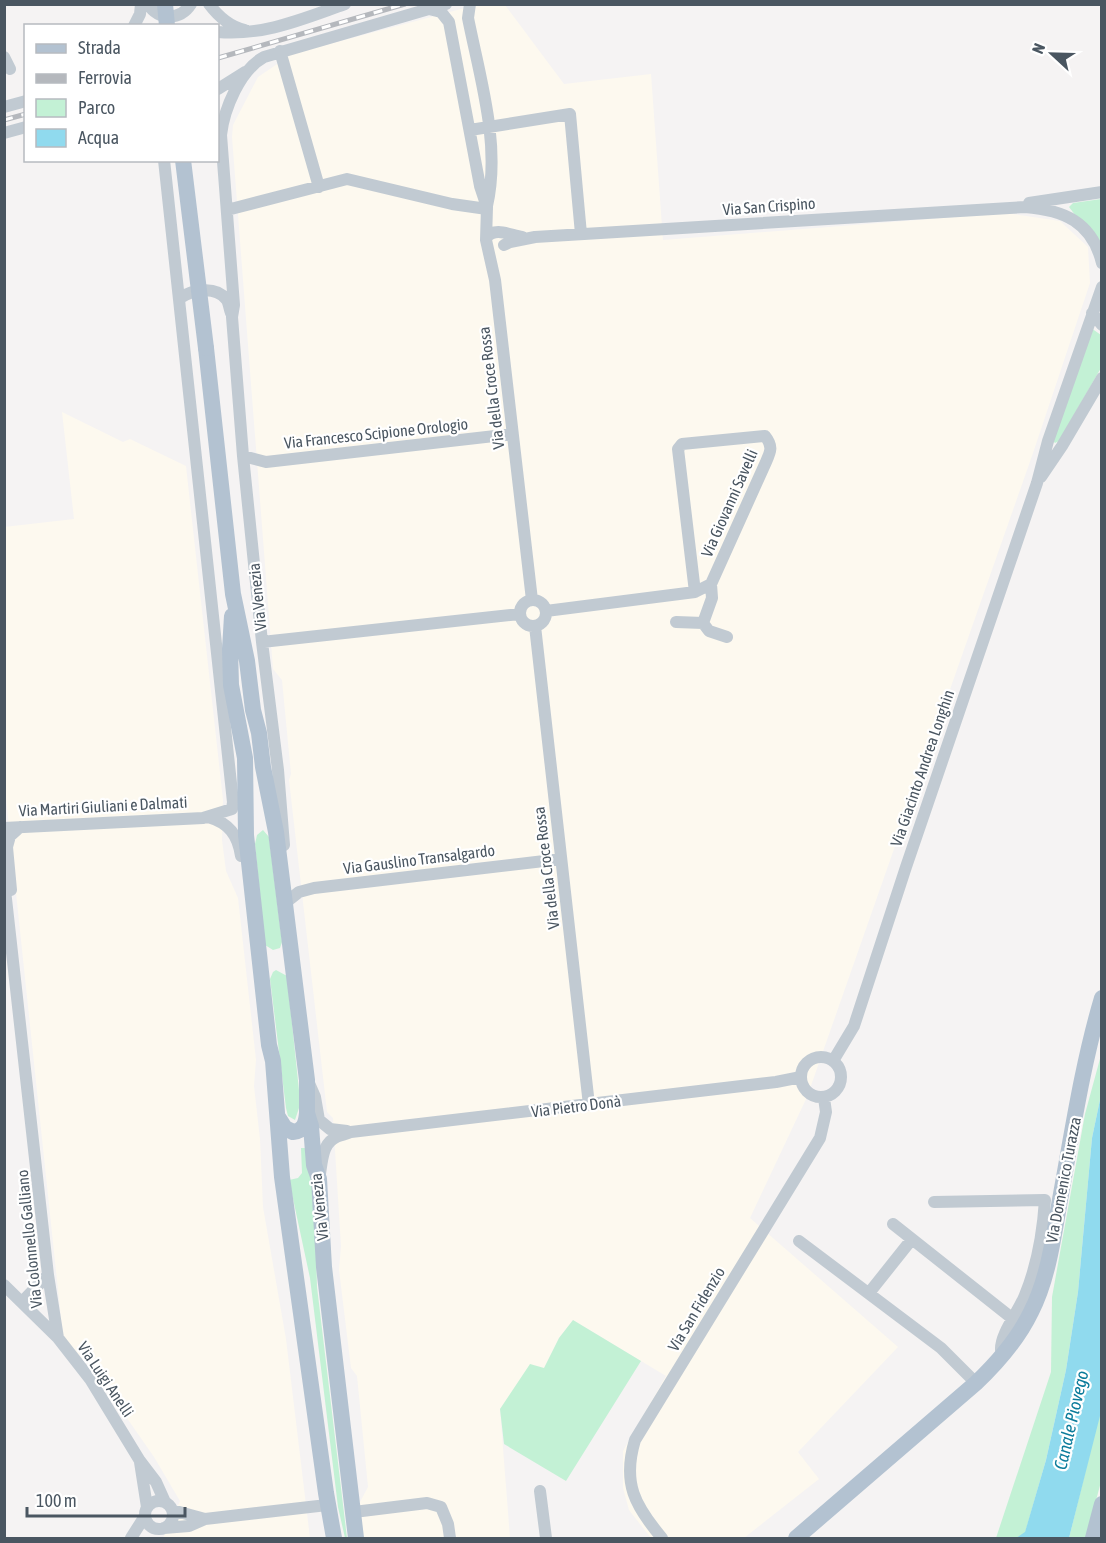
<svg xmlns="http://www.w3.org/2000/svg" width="1106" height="1543" font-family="'Asap Condensed',sans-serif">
<rect width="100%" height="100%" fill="#f5f3f3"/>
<path fill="#fdf9ef" d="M476 5H505L564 84 651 74 663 240 1006 213 1060 221 1088 247 1090 283 1033 453 807 1097 750 1218 898 1347 798 1452 819 1479 744 1538H651L629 1510 623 1488V1451L666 1376 573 1320 559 1338 544 1369 500 1409 510 1538H363L360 1502 368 1487 357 1376 351 1368 339 1270 341 1246 333 1118 327 1112 289 780 291 774 282 680 273 669 232 137 233 125 258 77 292 54Z
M62 412 123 442 130 439 186 466 223 800 222 840 226 871 238 898 256 1060 254 1086 260 1139 263 1207 286 1339 310 1538H163L180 1501 154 1457 95 1372 63 1337 5 789 4 527 74 519Z"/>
<path fill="#c3f1d5" d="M1101 199V249L1069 207 1073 203Z
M1091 328 1101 335V368L1059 441 1055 443 1053 441Z
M263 830 269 837 282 942 280 948 273 950 265 945 255 844 257 835Z
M276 970 287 976 299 1090V1108L295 1120 288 1116 286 1108 270 979 273 972Z
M1101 1055V1095L1092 1138 1078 1292 1066 1370 1046 1460 1025 1533 1016 1538H996L1051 1372 1052 1297 1085 1114Z
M301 1148H307L315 1214 317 1287 347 1538H345L338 1507 310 1278 289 1180 298 1178 302 1173Z
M573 1320 641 1361 566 1481 504 1444 500 1409 530 1364 544 1368 559 1338Z
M1101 1408 1102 1478 1086 1538H1069Z"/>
<path fill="#90daee" d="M1101 1095 1102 1408 1069 1538H1016L1025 1532 1046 1460 1066 1370 1078 1292 1092 1138Z"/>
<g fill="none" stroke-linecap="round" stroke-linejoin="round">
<path stroke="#c1cad2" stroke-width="12" d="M148 4C158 20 180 21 191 4
M209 4C218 16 231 27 245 30
M470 4 468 18C480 78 501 145 487 206
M429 9 441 12 449 22 480 186 487 207 486 240 495 280 532 600
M134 26 140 14 141 4
M218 32C264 36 302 19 345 4
M280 51 319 187
M4 57 10 69
M218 89 245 72
M4 107 26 101
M470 130 570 114 581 234
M4 133 26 127
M1029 203 1102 192
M227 210 347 179 452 204 487 209
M487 237C495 227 510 235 522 237
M504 245 510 242 535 237 1025 207C1064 210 1092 222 1102 263
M180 298C192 290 215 285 226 299 229 302 229 308 231 313
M1092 313 1102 325
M765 436C773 446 771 451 766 462L711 584 695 592 678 449 682 444Z
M243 456 266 462 512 434
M1041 477 1062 446 1102 378
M711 584 712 598 703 623 709 631 727 637
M520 613a13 13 0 1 1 26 0a13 13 0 1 1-26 0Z
M546 611 695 592
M676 622 703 623
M535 626 589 1105
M262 642 520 614
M208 817C229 823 238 835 241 856
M4 828 203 818 232 809 233 802 164 160
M284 845 278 770 262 642 243 456 232 317 234 305 221 135C224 109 240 70 264 57L446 4
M4 881 48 1275 58 1338
M11 890 7 847 10 836 20 827
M285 903 299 892 314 888 561 859
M801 1077a20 20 0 1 1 40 0a20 20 0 1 1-40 0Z
M833 1061 854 1026 906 867 1037 483 1048 441 1102 287
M308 1081 315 1097 319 1120 330 1129 347 1131
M319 1179C322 1166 321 1147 333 1139 338 1135 345 1135 351 1132L776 1082 801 1077
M934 1202 1045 1200C1043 1231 1037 1266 1025 1295 1019 1311 1000 1334 1001 1350L1003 1353
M893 1224 1013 1319
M799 1241 941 1348 976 1383
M4 1285 58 1338 90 1379 140 1461 156 1482 165 1502
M869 1293 912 1239
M22 1302 48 1275
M140 1462 147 1507
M540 1491 546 1538
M145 1515a14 14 0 1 1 28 0a14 14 0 1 1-28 0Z
M172 1510 205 1519
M354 1512 427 1503 441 1507 448 1524 450 1538
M164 1528 189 1526 205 1519 327 1505
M131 1538 145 1516
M662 1538C635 1506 622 1483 635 1440L820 1138 826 1112 824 1098"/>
<path stroke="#b3c2d1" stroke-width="16" d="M206 348 233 594 247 661 253 710 259 733 263 767 276 832 307 1080V1113L311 1126 314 1165 319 1179 324 1267 356 1538
M232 616 230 649 231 685 245 758 246 835 269 1045 273 1061 282 1177 326 1493 334 1538
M278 1117 285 1128 293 1132C304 1131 306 1123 307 1113
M796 1538 976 1383C997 1363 1018 1339 1031 1312 1049 1277 1054 1233 1061 1194 1073 1128 1083 1062 1102 998
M1093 1538 1102 1504"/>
<defs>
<path id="rail" d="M218 58 405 4
M4 120 26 114"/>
</defs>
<use href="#rail" stroke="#b5b8bd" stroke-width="5"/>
<use href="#rail" stroke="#fff" stroke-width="3" stroke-dasharray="9" stroke-linecap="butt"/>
<path stroke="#b3c2d1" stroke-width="16" d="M165 4 167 26
M183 160 206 348"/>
</g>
<g text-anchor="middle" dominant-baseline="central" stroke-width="4.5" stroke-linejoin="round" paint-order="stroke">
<g font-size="16" fill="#4a5661" stroke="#fff">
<text transform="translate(769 206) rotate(-4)">Via San Crispino</text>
<text transform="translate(491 388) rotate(-97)">Via della Croce Rossa</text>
<text transform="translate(376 433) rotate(-6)">Via Francesco Scipione Orologio</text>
<text transform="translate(729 503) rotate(-66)">Via Giovanni Savelli</text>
<text transform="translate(257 597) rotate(-96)">Via Venezia</text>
<text transform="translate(922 768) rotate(-71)">Via Giacinto Andrea Longhin</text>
<text transform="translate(103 806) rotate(-3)">Via Martiri Giuliani e Dalmati</text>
<text transform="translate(419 859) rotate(-7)">Via Gauslino Transalgardo</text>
<text transform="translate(546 868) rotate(-97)">Via della Croce Rossa</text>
<text transform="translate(576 1106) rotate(-7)">Via Pietro Donà</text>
<text transform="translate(1063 1180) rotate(-79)">Via Domenico Turazza</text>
<text transform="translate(319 1207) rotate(-96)">Via Venezia</text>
<text transform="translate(29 1239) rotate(-96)">Via Colonnello Galliano</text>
<text transform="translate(696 1309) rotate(-59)">Via San Fidenzio</text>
<text transform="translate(106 1379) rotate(56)">Via Luigi Anelli</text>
</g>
<g font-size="18" font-style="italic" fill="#0c7c9b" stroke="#fff">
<text transform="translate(1071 1420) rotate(-77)">Canale Piovego</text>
</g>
</g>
<rect width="1106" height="1543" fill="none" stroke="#4a5661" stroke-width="12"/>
<rect x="24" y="24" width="195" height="138" fill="#ffffff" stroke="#b7bbc0" stroke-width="1.5"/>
<rect x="36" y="44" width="30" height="9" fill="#b3c2d1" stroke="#b7bbc0" stroke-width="1.5"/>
<text x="78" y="54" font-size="18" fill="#4a5661">Strada</text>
<rect x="36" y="74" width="30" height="9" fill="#b5b8bd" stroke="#b7bbc0" stroke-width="1.5"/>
<text x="78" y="84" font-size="18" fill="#4a5661">Ferrovia</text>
<rect x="36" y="99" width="30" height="18" fill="#c3f1d5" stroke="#b7bbc0" stroke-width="1.5"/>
<text x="78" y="114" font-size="18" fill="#4a5661">Parco</text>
<rect x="36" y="129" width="30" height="18" fill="#90daee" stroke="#b7bbc0" stroke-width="1.5"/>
<text x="78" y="144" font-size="18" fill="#4a5661">Acqua</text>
<g transform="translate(1052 54) rotate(292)" stroke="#ffffff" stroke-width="4.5" paint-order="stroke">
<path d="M0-4.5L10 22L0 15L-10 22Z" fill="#4a5661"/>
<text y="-9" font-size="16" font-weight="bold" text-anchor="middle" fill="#4a5661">N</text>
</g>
<path d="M27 1507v9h158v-9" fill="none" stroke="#4a5661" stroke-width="3"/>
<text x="36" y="1507" font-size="18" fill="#4a5661" stroke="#ffffff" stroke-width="4.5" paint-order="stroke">100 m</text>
</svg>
